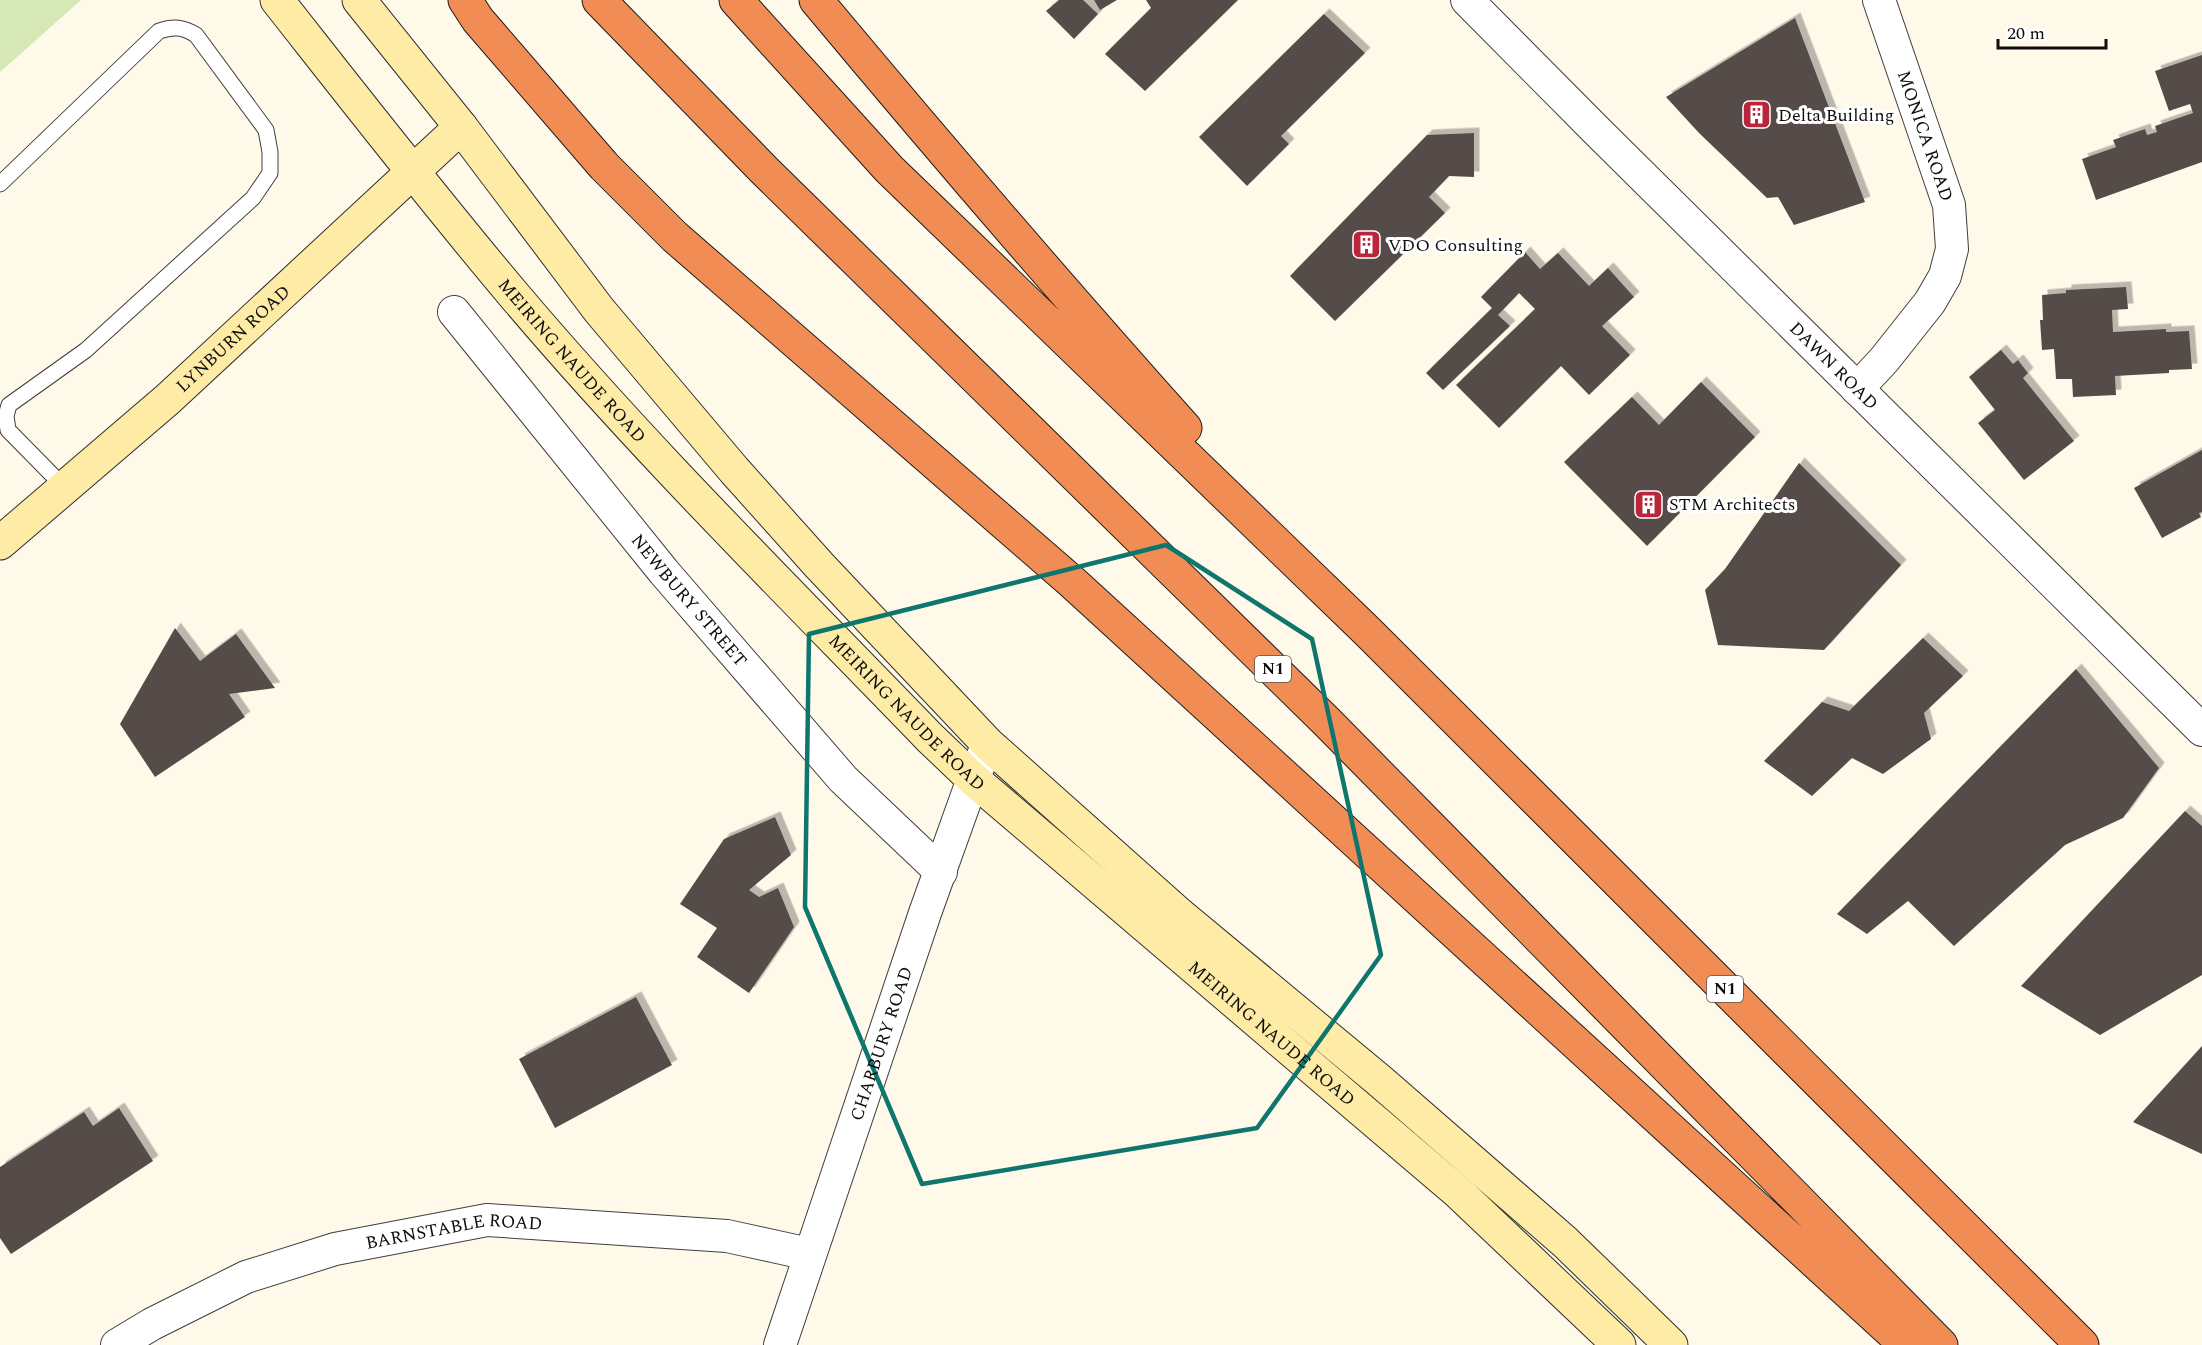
<svg xmlns="http://www.w3.org/2000/svg" width="2202" height="1345" font-family="Spectral,serif">
<defs>
<filter id="shadow"><feDropShadow dx="5.5" dy="-5.5" stdDeviation="0" flood-color="#0004"/></filter>
</defs>
<rect width="100%" height="100%" fill="#fff9ea"/>
<path fill="#d5e8b5" d="M0 0H81L0 72Z"/>
<path fill="#544c48" filter="url(#shadow)" d="M1059 0H1083L1098 14 1074 39 1046 11Z
M1094 0H1117L1100 10Z
M1146 0H1238L1145 91 1105 54 1151 8Z
M1324 14 1365 53 1281 136 1289 144 1247 186 1199 137Z
M1795 18 1865 202 1794 225 1778 197 1767 198 1699 133 1666 97Z
M2202 55V162L2096 200 2082 159 2116 147 2113 140 2145 129 2147 135 2157 132 2155 126 2193 113 2190 104 2169 111 2155 71Z
M1474 133V177L1449 176 1429 197 1445 213 1335 321 1290 276 1427 135Z
M1525 252 1540 269 1558 253 1589 286 1608 268 1634 297 1602 326 1630 355 1589 395 1561 366 1499 428 1456 385 1535 309 1519 293 1498 315 1510 326 1443 390 1426 373 1492 308 1481 297Z
M2126 287 2128 309 2112 310 2113 332 2166 329V332L2189 331 2192 369 2169 370V373L2115 376 2116 395 2073 397 2072 379H2056L2054 349 2042 350 2040 320H2043L2042 295 2066 293V290Z
M2001 350 2013 364 2018 360 2028 373 2023 378 2074 441 2024 480 1978 423 1995 410 1969 377Z
M1701 382 1755 437 1647 546 1564 462 1632 397 1659 425Z
M2202 450V512L2199 513 2201 517 2162 538 2134 488Z
M1799 463 1901 565 1824 650 1718 645 1705 590 1725 569Z
M175 628 200 661 236 634 275 688 229 694 245 717 155 777 120 724Z
M1923 638 1963 676 1924 713 1931 739 1883 774 1852 758 1812 796 1764 761 1822 702 1849 711Z
M2076 669 2159 768 2123 818 2065 845 1954 946 1908 901 1867 934 1837 914Z
M2185 811 2202 826V975L2100 1035 2021 986Z
M775 817 791 855 749 890 759 897 778 888 794 927 749 993 697 957 717 928 680 904 724 839Z
M636 997 672 1065 555 1128 519 1059Z
M2202 1046V1154L2133 1122Z
M119 1108 153 1161 11 1254 0 1238V1167L84 1112 93 1126Z"/>
<g fill="none" stroke-linecap="round" stroke-linejoin="round">
<defs>
<path id="lane" d="M0 184 159 31C174 26 183 27 196 35L266 130 270 152V173L253 198 86 350 9 405 6 416 8 430 65 488"/>
<g id="street">
<path id="s1" d="M1467 0 1597 131 2202 730"/>
<path id="s2" d="M454 312 664 572 843 779 941 872"/>
<path d="M1857 389 1884 360 1930 302 1945 276 1952 249 1949 205 1879 0"/>
<path id="s3" d="M117 1345 152 1324 246 1277 335 1249 487 1220 727 1236 809 1254"/>
<path id="s4" d="M780 1345 925 913 973 779 988 744"/>
</g>
<g id="secondary">
<path id="s5" d="M277 0C355 99 432 198 513 294 644 449 789 592 930 738L973 779 1459 1193 1619 1345"/>
<path d="M359 0 461 127 599 310 734 470 819 565 988 744 1180 915 1380 1081 1565 1242 1671 1345"/>
<path id="s6" d="M0 543 168 399 461 127"/>
</g>
<path id="highway" d="M465 0 478 20 604 166 675 237 1072 582 1906 1345
M599 0 764 170 1327 722 1941 1345
M736 0 889 169 1368 632 2082 1345
M816 0C937 145 1059 287 1185 428"/>
</defs>
<use href="#lane" stroke="#3f3f3f" stroke-width="17"/>
<use href="#street" stroke="#3f3f3f" stroke-width="34"/>
<use href="#secondary" stroke="#2e2e2e" stroke-width="35"/>
<use href="#highway" stroke="#1d1d1d" stroke-width="35"/>
<use href="#lane" stroke="#fff" stroke-width="15"/>
<use href="#street" stroke="#fff" stroke-width="32"/>
<use href="#secondary" stroke="#feeba6" stroke-width="33"/>
<use href="#highway" stroke="#f28c55" stroke-width="33"/>
</g>
<path fill="none" stroke="#0f766e" stroke-width="4.5" stroke-linejoin="round" d="M1166 545 1312 639 1381 955 1257 1128 922 1184 805 907 809 634Z"/>
<defs>
<symbol id="building-square" viewBox="-11 -11 22 22"><rect x="-9" y="-9" width="18" height="18" rx="4" fill="#b9263c" stroke="#fff"/><path d="M-4-6H4V6H1V3H-1V6H-4ZM-2.5-4.3h1.7v1.8h-1.7ZM.8-4.3h1.7v1.8H.8ZM-2.5-1h1.7V.8h-1.7ZM.8-1h1.7V.8H.8Z" fill="#fff"/></symbol>
</defs>
<g fill-rule="evenodd">
<use href="#building-square" x="1740" y="98" width="33" height="33"/>
<use href="#building-square" x="1350" y="228" width="33" height="33"/>
<use href="#building-square" x="1632" y="488" width="33" height="33"/>
</g>
<g text-anchor="middle" dominant-baseline="central" stroke-width="6" stroke-linejoin="round" paint-order="stroke">
<g fill="#fff" stroke="#555" stroke-width="1.5">
<rect x="1255" y="656" width="36" height="26" rx="4.5"/>
<rect x="1707" y="976" width="36" height="26" rx="4.5"/>
</g>
<g font-size="16" font-weight="bold" fill="#0c0c0c">
<text x="1273" y="669">N1</text>
<text x="1725" y="989">N1</text>
</g>
<g font-size="18" fill="#0c0c0c" stroke="#fff" text-anchor="start">
<text x="1778" y="115">Delta Building</text>
<text x="1388" y="245">VDO Consulting</text>
<text x="1669" y="504">STM Architects</text>
</g>
<g font-size="18" fill="#0c0c0c" stroke="#fff">
<text transform="translate(1925 136) rotate(71)">MONICA ROAD</text>
<text stroke="none"><textPath href="#s6" startOffset="310">LYNBURN ROAD</textPath></text>
<text stroke="none"><textPath href="#s5" startOffset="466">MEIRING NAUDE ROAD</textPath></text>
<text stroke="none"><textPath href="#s1" startOffset="518">DAWN ROAD</textPath></text>
<text stroke="none"><textPath href="#s2" startOffset="372">NEWBURY STREET</textPath></text>
<text stroke="none"><textPath href="#s5" startOffset="952">MEIRING NAUDE ROAD</textPath></text>
<text stroke="none"><textPath href="#s5" startOffset="1438">MEIRING NAUDE ROAD</textPath></text>
<text stroke="none"><textPath href="#s4" startOffset="318">CHARBURY ROAD</textPath></text>
<text stroke="none"><textPath href="#s3" startOffset="360">BARNSTABLE ROAD</textPath></text>
</g>
</g>
<path d="M1998 39v9h108v-9" fill="none" stroke="#0c0c0c" stroke-width="3"/>
<text x="2007" y="39" font-size="18" fill="#0c0c0c" stroke="#ffffff" stroke-width="4.5" paint-order="stroke">20 m</text>
</svg>
